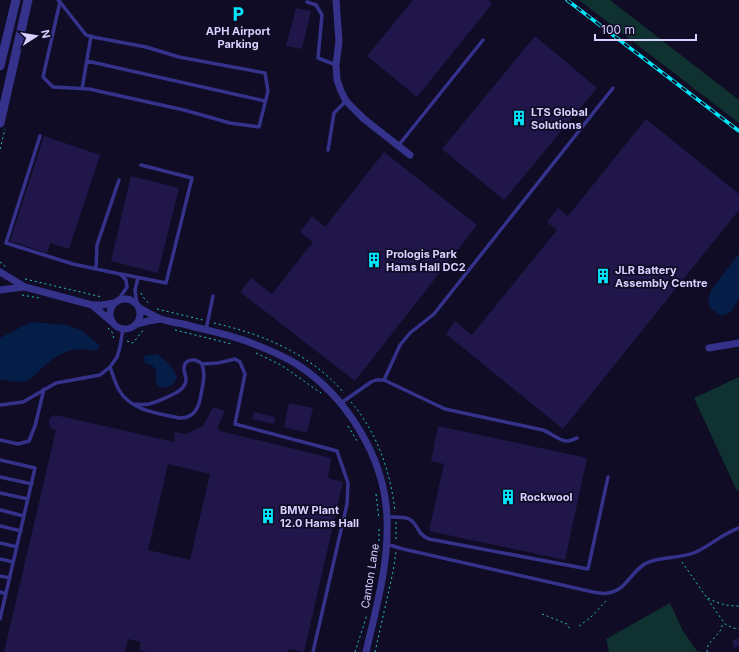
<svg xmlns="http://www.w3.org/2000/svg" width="739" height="652" font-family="Inter,sans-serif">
<rect width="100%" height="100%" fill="#100c26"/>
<path fill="#0f312f" d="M579 0H610L739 100V123Z
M739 377V490L737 491 694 398Z
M670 603 683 631 697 651 704 652H609L606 639Z"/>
<path fill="#041e47" d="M739 254V299L731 312 722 316 711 309 708 303 711 290Z
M31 322 66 325 81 330 100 346 96 351C72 346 60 352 42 368 37 373 32 379 25 381 18 383 7 380 0 380V338Z
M157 354C167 362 174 366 177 379L171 386 161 388 156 383V371L152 365 145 363 144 356Z"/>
<path fill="#201649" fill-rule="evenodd" d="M413 0H488L492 4 417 97 367 56Z
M296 8 311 11 302 49 286 46Z
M535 36 597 88 504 200 442 149Z
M646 119 739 194V210L563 429 446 334 455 321 472 335 557 230 547 222 558 208 568 216Z
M44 136 100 155 69 249 50 243 47 253 10 241Z
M384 152 477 225 355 381 240 292 251 278 272 294 313 242 300 232 312 216 325 227Z
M131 176 179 188 158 273 111 261Z
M289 403 313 408 307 433 284 427Z
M213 407 225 411 217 428 220 431 331 458 328 478 343 482 304 652 289 649 288 652H146L139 650 141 642 128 639 125 652H4L56 430 51 429 49 424V420L51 417 55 415 60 416 174 442 175 432 185 434 195 430 203 426ZM168 464 210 474 190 560 148 550Z
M254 412 275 417 274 424 252 419Z
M438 426 587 458 565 560 429 531 444 464 431 461Z
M739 638V646L734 648 732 641Z"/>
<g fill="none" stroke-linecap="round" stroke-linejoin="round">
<path stroke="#22c2b6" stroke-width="1" stroke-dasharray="2 3" stroke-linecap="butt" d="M0 149 5 129
M0 262 6 267
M25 279 102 297
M141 293 143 297 150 305
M22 295 39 298
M157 309 203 320
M214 323C262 334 311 354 344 393
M108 328 112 332 114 339H116
M175 330 232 344
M127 341 133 343 144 329
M256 353 281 365 321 393
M351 402C377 432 391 473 395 512
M348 426 357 441
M376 494 379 519
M396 522V540
M379 551V526
M682 562 725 624 733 628 739 629
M708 598C719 604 727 606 739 606
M370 604 371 595
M542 614 567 624 571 631
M579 626 590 618 606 601V598
M355 652 367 615
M375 652 393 572 396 552
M707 652 708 645 721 630 723 622"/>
<path stroke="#34328a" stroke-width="3.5" d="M58 0 60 2 86 35 93 37 146 47 179 57 265 73 268 91 259 127 230 123 184 110 89 89 53 87 43 77 60 2
M307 2 316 5 322 15 318 58 336 65
M87 61 265 101
M82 89 91 36
M40 136 6 243 73 264 120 274 126 280 127 287 119 299
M398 146 483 40
M328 150 334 113 346 101
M96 268 97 245 119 180
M121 274 166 283 192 178 141 165
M137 305 135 290 138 278
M206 330 213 296
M202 364 218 363 235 359 240 362 245 374 235 424 337 451 348 483 347 504 313 652
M110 367C113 375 115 383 119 390 131 411 158 413 179 418 197 419 200 403 202 389 204 380 205 373 202 364 196 358 184 358 184 369 184 373 186 376 186 379 186 383 184 387 180 390 176 394 154 403 149 404 143 405 138 404 133 404
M384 380 400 345 410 333 434 314 613 88
M341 403 371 382 376 380H384L445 409 543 430C551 433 561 442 568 441 571 441 574 439 577 438
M0 405 23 402 56 383 100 375 110 367 117 357 120 347 123 329
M0 440 18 444 29 441 35 426 44 389
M0 460 35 468 0 619
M0 477 32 484
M0 493 28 499
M0 510 24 516
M387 517C394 517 403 516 409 519 419 524 416 534 429 539L588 569 608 477
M0 526 21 531
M0 543 17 547
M386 544 403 549 593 592C598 593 604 594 608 593 627 591 632 568 649 562 664 556 681 559 696 552 711 545 724 533 739 528
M0 559 13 562
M0 576 10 578
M0 592 6 594"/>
<path stroke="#34328a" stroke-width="7" d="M336 0 339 41 336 65 337 80 341 91 346 101 364 119 410 155
M0 272 25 287 92 305H102L114 303
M0 290 24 287
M110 314a15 15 0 1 1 30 0a15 15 0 1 1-30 0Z
M92 305 112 322
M139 308C146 311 153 316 161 319 169 322 179 323 187 325 209 331 233 335 254 344 269 350 284 356 298 365 347 397 385 458 387 518 389 564 376 608 366 652
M137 324 148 321 161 319
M709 348 739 343"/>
<path stroke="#34328a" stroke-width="9" d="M0 66 16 0
M0 123 28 0"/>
<defs>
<path id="rail" d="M567 0 739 131"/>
</defs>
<use href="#rail" stroke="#00e7fc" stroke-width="3.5"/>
<use href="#rail" stroke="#100c26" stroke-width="2" stroke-dasharray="6" stroke-linecap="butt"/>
</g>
<defs>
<symbol id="parking-bare" viewBox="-9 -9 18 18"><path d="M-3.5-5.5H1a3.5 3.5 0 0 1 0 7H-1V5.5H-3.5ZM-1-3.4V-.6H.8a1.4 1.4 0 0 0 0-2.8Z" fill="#00e7fc" stroke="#100c26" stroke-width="2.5" paint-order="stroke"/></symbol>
<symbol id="building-bare" viewBox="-9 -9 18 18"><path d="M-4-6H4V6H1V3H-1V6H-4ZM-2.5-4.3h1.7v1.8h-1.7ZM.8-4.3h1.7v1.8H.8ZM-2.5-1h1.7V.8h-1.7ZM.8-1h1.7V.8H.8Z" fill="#00e7fc" stroke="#100c26" stroke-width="2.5" paint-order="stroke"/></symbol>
</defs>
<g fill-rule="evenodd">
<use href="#parking-bare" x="227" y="3" width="22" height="22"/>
<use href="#building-bare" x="508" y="107" width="22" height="22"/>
<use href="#building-bare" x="363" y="249" width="22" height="22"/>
<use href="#building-bare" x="592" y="265" width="22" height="22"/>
<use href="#building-bare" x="497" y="486" width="22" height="22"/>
<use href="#building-bare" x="257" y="505" width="22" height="22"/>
</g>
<g text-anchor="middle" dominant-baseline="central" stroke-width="3.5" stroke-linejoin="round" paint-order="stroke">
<g font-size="11" font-weight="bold" fill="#d6d1ff" stroke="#100c26" text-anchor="start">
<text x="238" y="31" text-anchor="middle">APH Airport<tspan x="238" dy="13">Parking</tspan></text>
<text x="531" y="112">LTS Global<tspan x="531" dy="13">Solutions</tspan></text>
<text x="386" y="254">Prologis Park<tspan x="386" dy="13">Hams Hall DC2</tspan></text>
<text x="615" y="270">JLR Battery<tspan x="615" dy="13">Assembly Centre</tspan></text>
<text x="520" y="497">Rockwool</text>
<text x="280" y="510">BMW Plant<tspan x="280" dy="13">12.0 Hams Hall</tspan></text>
</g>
<g font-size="11" fill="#d6d1ff" stroke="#100c26">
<text transform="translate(370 576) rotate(-81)">Canton Lane</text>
</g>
</g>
<g transform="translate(36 36) rotate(78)" stroke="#100c26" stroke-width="3" paint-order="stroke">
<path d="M0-3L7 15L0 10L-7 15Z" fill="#d6d1ff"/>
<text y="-6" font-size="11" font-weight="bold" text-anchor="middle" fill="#d6d1ff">N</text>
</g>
<path d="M595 34v6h101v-6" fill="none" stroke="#d6d1ff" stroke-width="2"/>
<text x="601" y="34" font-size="12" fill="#d6d1ff" stroke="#100c26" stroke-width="3" paint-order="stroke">100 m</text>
</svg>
